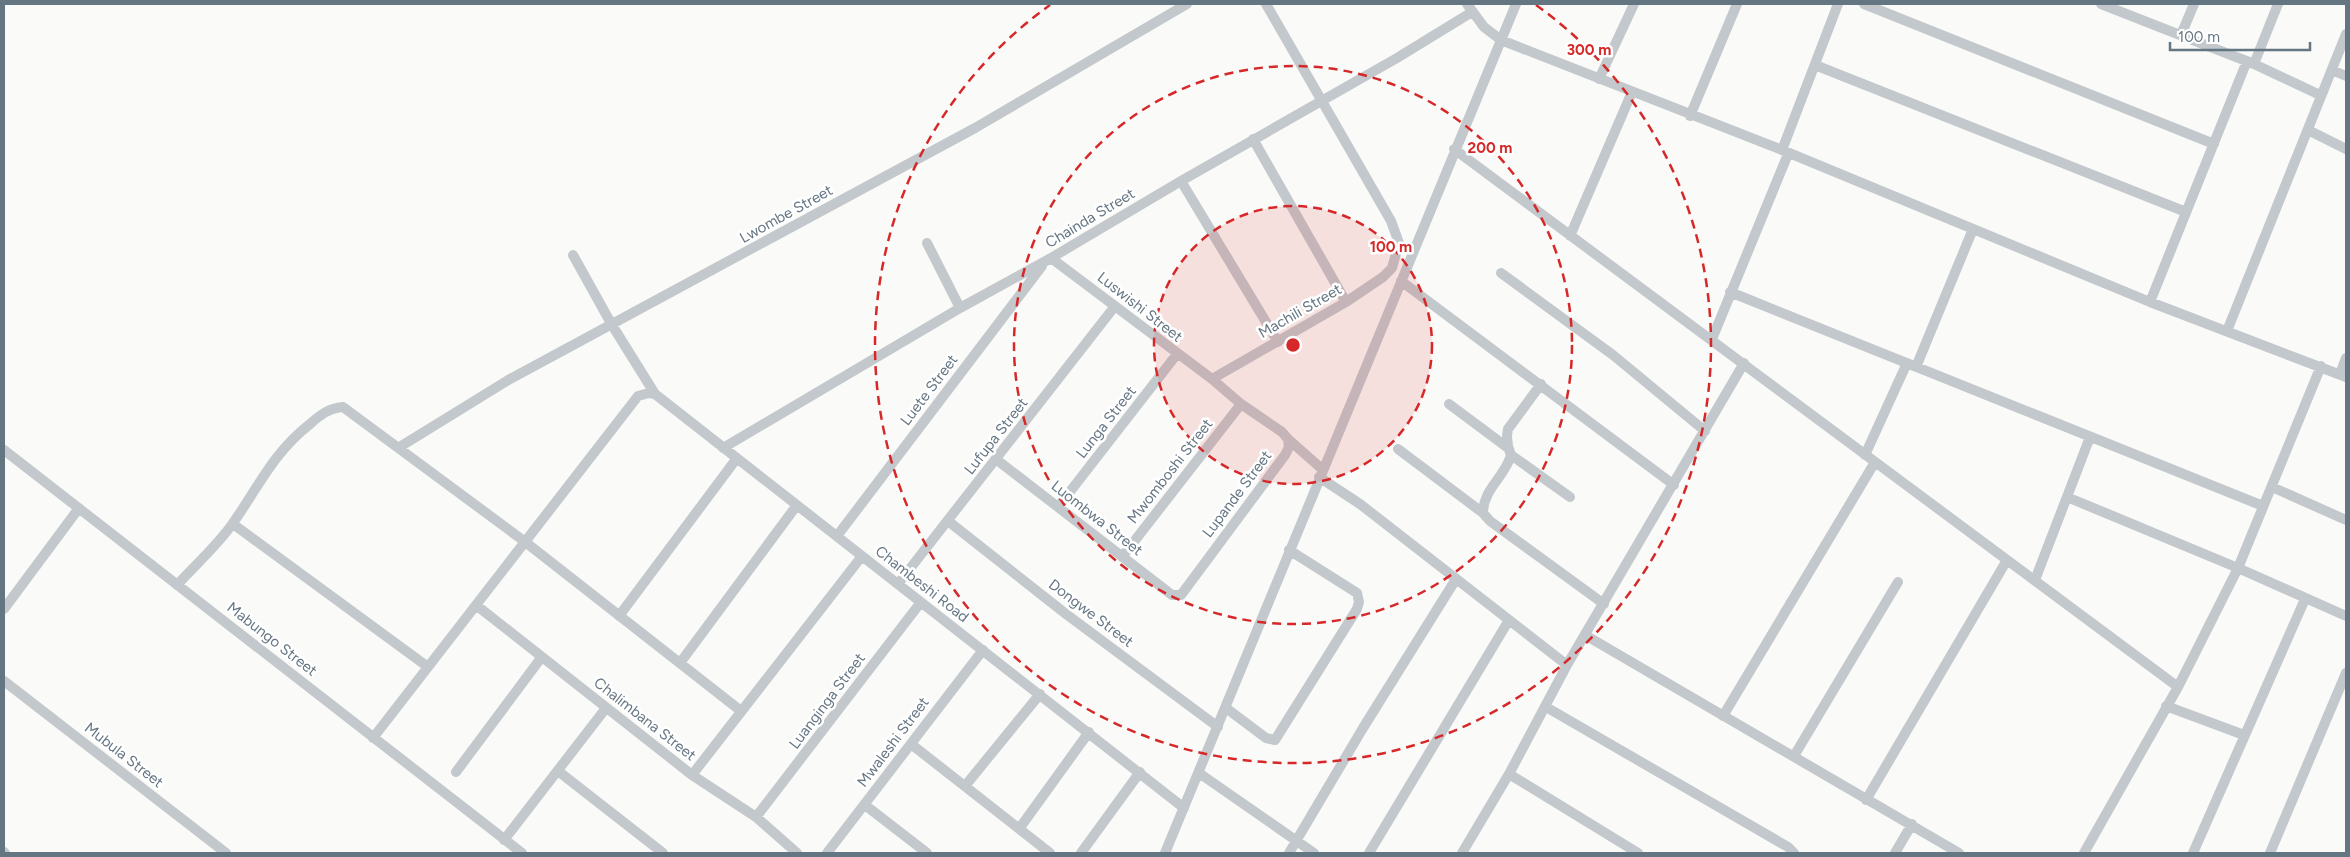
<svg xmlns="http://www.w3.org/2000/svg" width="2350" height="857" font-family="Figtree,sans-serif">
<rect width="100%" height="100%" fill="#fafaf8"/>
<g fill="none" stroke-linecap="round" stroke-linejoin="round">
<path stroke="#c3c8cc" stroke-width="10" d="M1467 4 1484 27 1501 40 1782 150 2150 302 2346 377
M1864 4 2214 144
M2101 4 2254 64 2320 95
M2181 35 2194 4
M2254 64 2278 4
M1815 65 2186 212
M2332 70 2346 76
M1599 79 1634 4
M1690 116 1737 4
M2308 130 2346 149
M1253 139 1346 302
M1454 149 2178 687
M1782 150 1838 4
M1181 181 1278 342
M1570 236 1632 92
M927 243 960 308
M573 255 612 325 655 394
M1501 273 1613 355 1705 431
M1401 281 1674 485
M1730 292 2263 506
M2150 302 2247 61
M2227 331 2346 34
M1712 339 1788 154
M1916 367 1973 229
M2340 374 2346 358
M1212 379 1346 302 1383 277 1392 268 1399 243 1391 221 1266 4
M1541 384 1508 429C1506 438 1507 446 1511 455L1570 497
M1449 404 1508 448
M1288 439 1322 469
M398 448 510 379 975 128 1187 4
M723 448 960 308 1051 258 1181 181 1397 58 1472 12
M1398 449 1483 513 1490 521 1604 604
M4 450 522 853
M1865 455 1907 363
M997 460 1172 595H1181L1285 455 1289 447 1288 439 1282 432 1241 404 1212 379 1051 258
M1319 477 1360 504 1567 665
M2272 487 2346 520
M2067 497 2238 568 2346 616
M1058 507 1177 354
M1483 513C1483 489 1505 477 1511 455
M948 521 1066 614 1218 727
M233 524 428 667
M837 536 1042 266
M1122 557 1241 404
M2035 580 2090 437
M898 584 1115 306
M177 585C195 565 218 545 233 523 259 486 273 453 310 424 320 415 329 408 343 407L524 541 741 711
M476 605 692 775 756 817 797 853
M4 609 79 508
M619 616 737 458
M1585 635 1959 853
M680 663 797 505
M4 681 226 853
M2166 706 2244 735
M1546 707 1788 847 1794 853
M1226 708 1266 738 1275 740 1357 609 1359 602 1357 593 1289 550
M1723 716 1875 462
M373 738 638 396 649 393 655 394 1184 808
M911 744 1050 853
M1794 756 1898 582
M558 771 663 853
M456 772 541 658
M1199 773 1314 853
M1509 774 1638 853
M692 775 862 556
M965 786 1040 694
M1866 800 2007 560
M865 805 927 853
M756 817 921 602
M1019 829 1089 732
M504 840 606 708
M4 852 5 853
M827 853 983 650
M1081 853 1140 772
M1165 853 1516 4
M1289 853 1363 728 1456 579
M1369 853 1509 620
M1462 853 1509 774 1567 665 1744 363
M1895 853 1912 824
M2084 853 2178 687 2238 568 2321 366
M2193 853 2305 599
M2270 853 2346 673"/>
</g>
<circle cx="1293" cy="345" r="139" fill="#d62828" fill-opacity=".12"/>
<g fill="none" stroke="#d62828" stroke-width="2.5" stroke-dasharray="9 6">
<circle cx="1293" cy="345" r="139"/>
<circle cx="1293" cy="345" r="279"/>
<path d="M1536 5A418 418 0 1 1 1050 5"/>
</g>
<g text-anchor="middle" dominant-baseline="central" stroke-width="5" stroke-linejoin="round" paint-order="stroke">
<g font-size="15" fill="#657683" stroke="#fff">
<text transform="translate(786 214) rotate(-29)">Lwombe Street</text>
<text transform="translate(1090 218) rotate(-31)">Chainda Street</text>
<text transform="translate(1140 307) rotate(38)">Luswishi Street</text>
<text transform="translate(1300 311) rotate(-30)">Machili Street</text>
<text transform="translate(929 390) rotate(-53)">Luete Street</text>
<text transform="translate(1106 422) rotate(-52)">Lunga Street</text>
<text transform="translate(996 436) rotate(-52)">Lufupa Street</text>
<text transform="translate(1170 471) rotate(-52)">Mwomboshi Street</text>
<text transform="translate(1237 494) rotate(-53)">Lupande Street</text>
<text transform="translate(1097 518) rotate(38)">Luombwa Street</text>
<text transform="translate(922 584) rotate(38)">Chambeshi Road</text>
<text transform="translate(1091 613) rotate(37)">Dongwe Street</text>
<text transform="translate(272 639) rotate(38)">Mabungo Street</text>
<text transform="translate(827 701) rotate(-53)">Luanginga Street</text>
<text transform="translate(645 719) rotate(38)">Chalimbana Street</text>
<text transform="translate(893 742) rotate(-53)">Mwaleshi Street</text>
<text transform="translate(124 755) rotate(38)">Mubula Street</text>
</g>
</g>
<circle cx="1293" cy="345" r="8" fill="#d62828" stroke="#fff" stroke-width="2.5"/>
<g font-size="15" text-anchor="middle" font-weight="bold" fill="#d62828" stroke="#fff" stroke-width="5" stroke-linejoin="round" paint-order="stroke">
<text x="1589" y="55">300 m</text>
<text x="1490" y="153">200 m</text>
<text x="1391" y="252">100 m</text>
</g>
<rect width="2350" height="857" fill="none" stroke="#657683" stroke-width="10"/>
<path d="M2170 42v8h140v-8" fill="none" stroke="#657683" stroke-width="2.5"/>
<text x="2178" y="42" font-size="15" fill="#657683" stroke="#ffffff" stroke-width="4" paint-order="stroke">100 m</text>
</svg>
